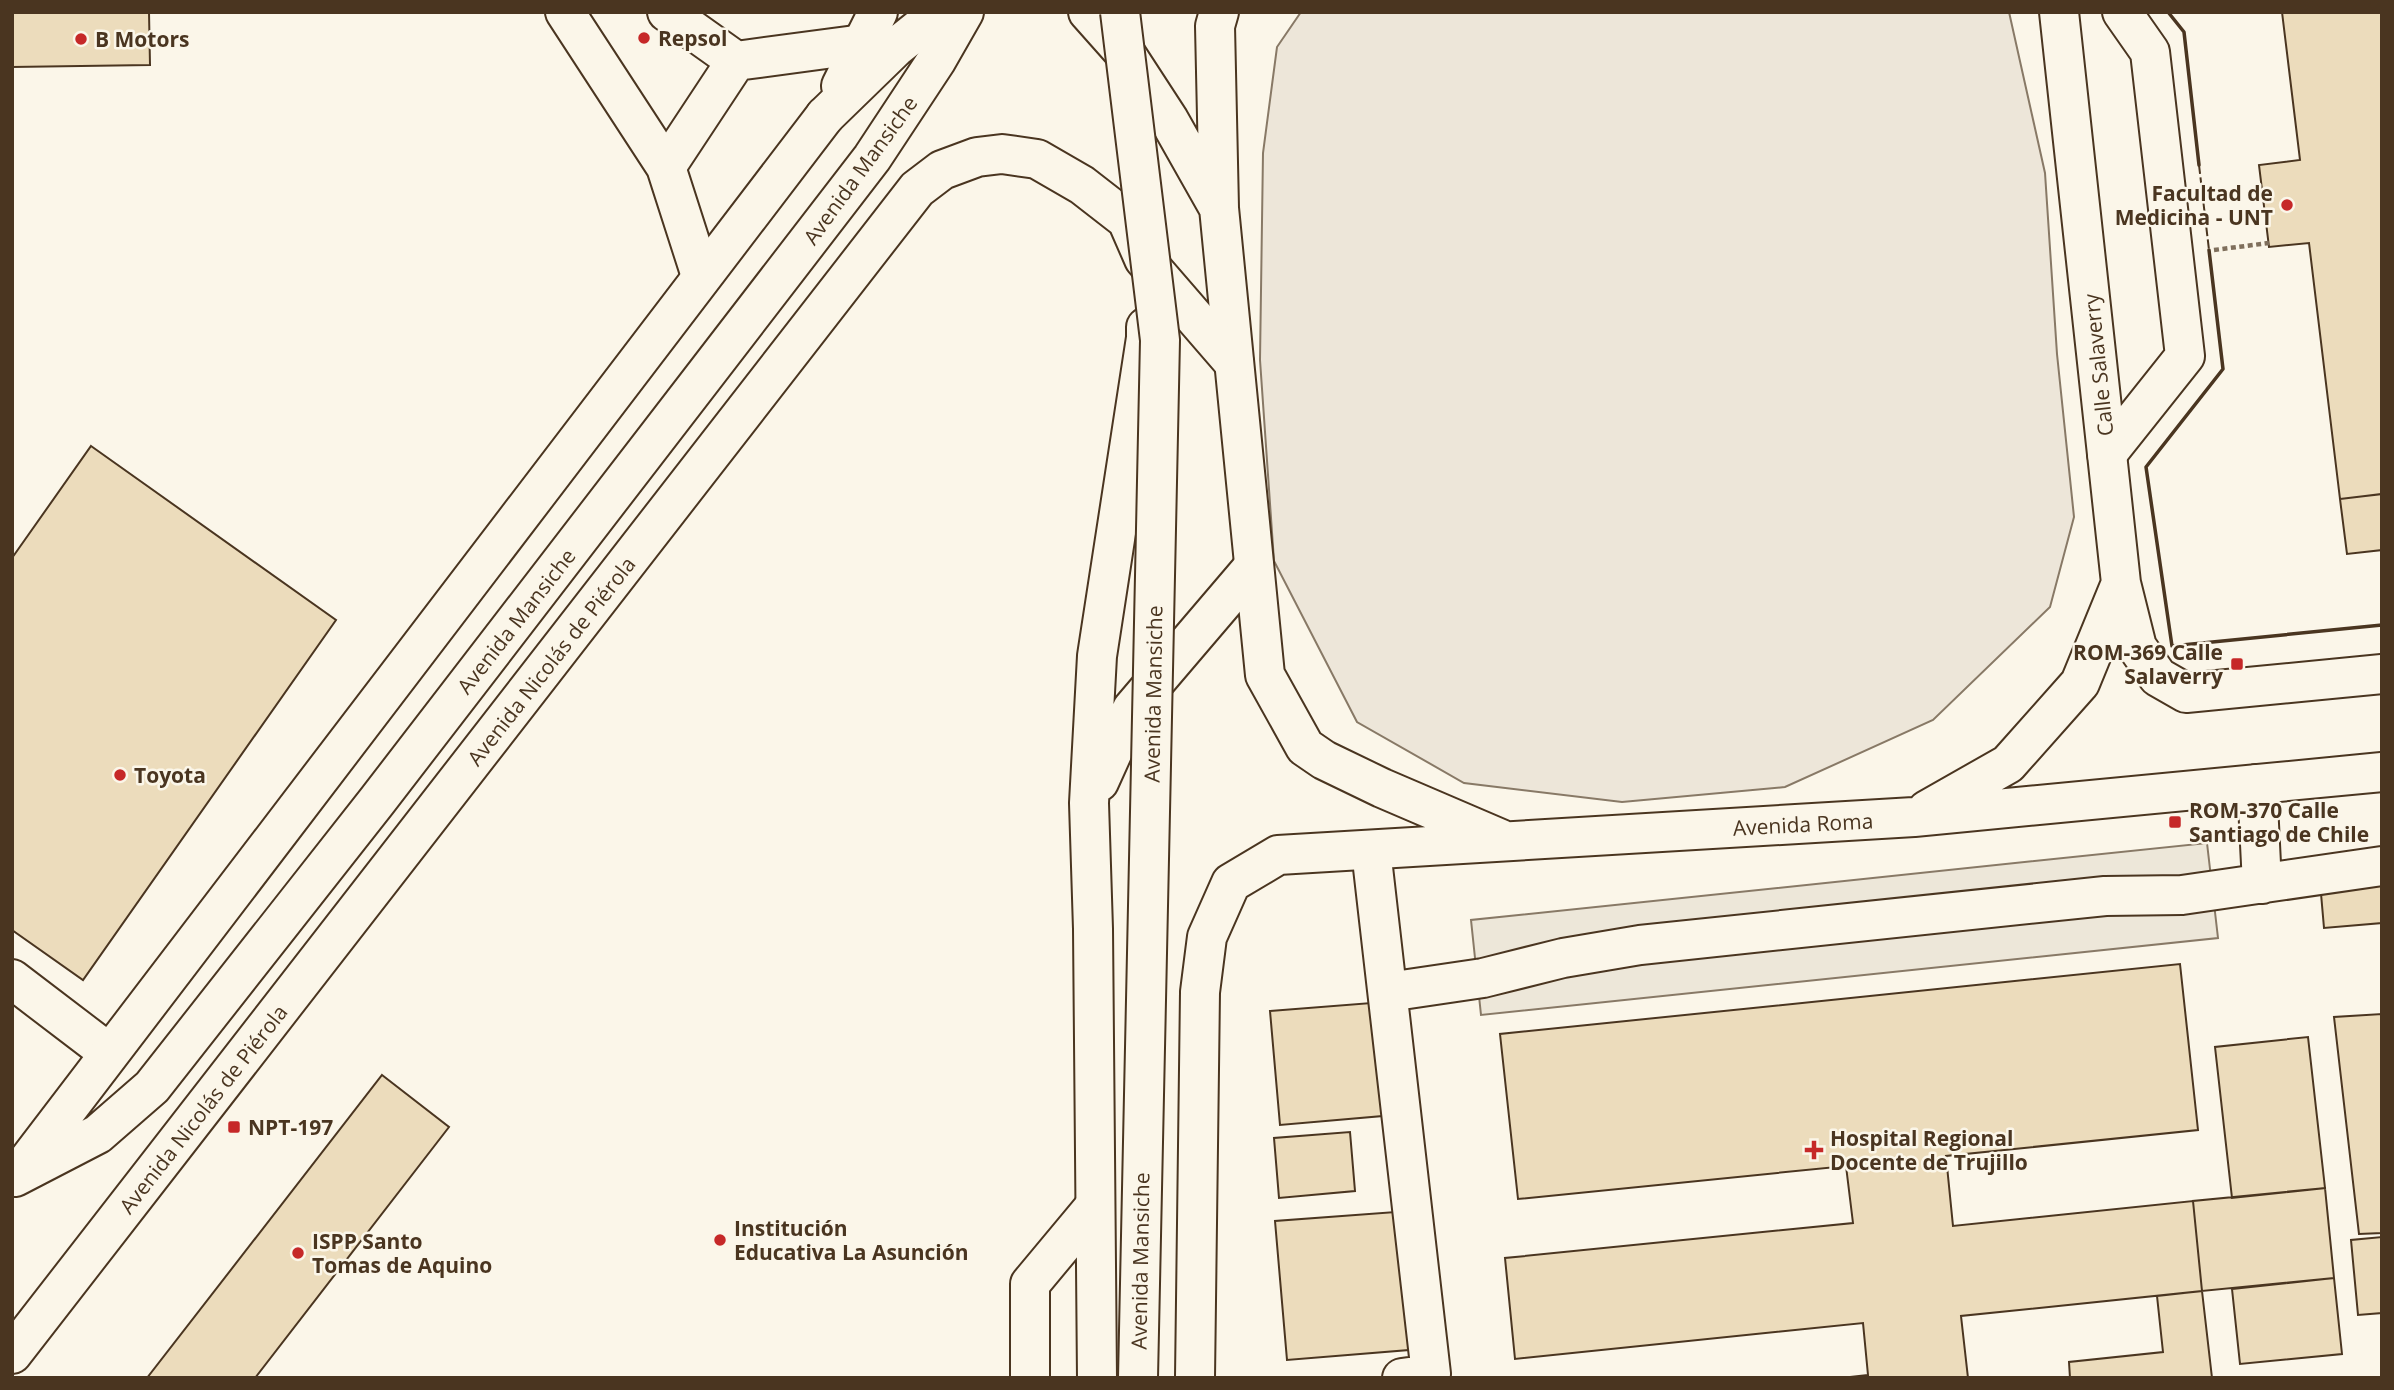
<svg xmlns="http://www.w3.org/2000/svg" width="2394" height="1390" font-family="'Open Sans',sans-serif">
<rect width="100%" height="100%" fill="#fbf6e9"/>
<path fill="#ede6d9" stroke="#887966" stroke-width="2" d="M1301 12H2009L2045 173 2057 354 2074 517 2050 607 1933 720 1785 787 1622 802 1464 783 1357 722 1274 561 1260 360 1263 153 1277 47Z"/>
<path fill="#ede7d9" stroke="#887966" stroke-width="2" d="M2207 843 2218 938 1481 1015 1471 920Z"/>
<path fill="#ecdcbc" stroke="#4a3520" stroke-width="2" d="M12 12H149L150 65 12 67Z
M2282 12H2382V494L2340 499 2309 243 2269 247 2259 165 2300 160Z
M91 446 336 620 83 980 12 930V558Z
M2382 494V550L2347 554 2340 499Z
M2382 877V923L2324 928 2320 882Z
M2180 964 2198 1130 1946 1156 1953 1226 2193 1201 2202 1291 1961 1316 1968 1378H1841L1868 1375 1863 1323 1515 1359 1505 1258 1853 1223 1846 1166 1518 1199 1500 1034Z
M1384 1002 1394 1115 1280 1125 1270 1011Z
M2382 1014V1233L2359 1234 2334 1017Z
M2308 1037 2325 1188 2232 1198 2215 1047Z
M382 1075 449 1127 255 1378H147Z
M1350 1132 1355 1191 1279 1198 1274 1138Z
M2325 1188 2334 1278 2202 1291 2193 1201Z
M1409 1211 1421 1349 1287 1360 1275 1221Z
M2382 1237V1313L2358 1315 2351 1240Z
M2334 1278 2342 1354 2240 1364 2232 1289Z
M2202 1291 2212 1378H2070L2069 1362 2163 1352 2157 1296Z"/>
<g fill="none" stroke-linecap="round" stroke-linejoin="round">
<defs>
<path id="minor" d="M565 12 666 167
M667 12 736 61
M701 276 666 167 736 61 863 44
M2107 454 2185 356 2150 52 2122 12
M2257 784 2262 884
M1371 850 1431 1374 1402 1378
M12 979 109 1053
M1388 992 1483 978 1563 958 1640 945 2105 896 2182 895 2382 866
M1030 1378V1284L1095 1206"/>
<path id="major" d="M1088 12 1128 57 1169 120 1217 205
M1219 12 1215 26 1219 208 1265 675 1305 747 1324 760 1382 788 1501 839
M2059 12 2121 583 2137 647 2158 677 2186 693 2382 674
M841 86 878 12
M825 116 895 48 940 12
M1927 810 2008 764 2080 683 2121 583
M1195 1378 1200 992 1207 937 1231 883 1278 855 1914 817 2382 772"/>
<path id="highway" d="M1099 782 1132 709 1254 566
M24 1166 825 116
M15 1177 98 1134 152 1087 377 801 872 158 936 61 964 12
M12 1354 917 189 942 170 977 157 1002 154 1037 159 1082 185 1127 220 1144 259 1234 363
M1097 1378 1093 929 1089 803 1097 656 1146 338V327"/>
</defs>
<use href="#minor" stroke="#4a3520" stroke-width="42"/>
<use href="#major" stroke="#4a3520" stroke-width="42"/>
<use href="#highway" stroke="#4a3520" stroke-width="42"/>
<path stroke="#7f6f5c" stroke-width="4.5" stroke-dasharray="5 3.5" stroke-linecap="butt" d="M2214 250 2269 243"/>
<use href="#minor" stroke="#fbf6e9" stroke-width="38"/>
<use href="#major" stroke="#fbf6e9" stroke-width="38"/>
<use href="#highway" stroke="#fbf6e9" stroke-width="38"/>
<defs>
<path id="highway-bridge" d="M1120 12 1160 340 1138 1378"/>
</defs>
<use href="#highway-bridge" stroke="#4a3520" stroke-width="42" stroke-linecap="butt"/>
<use href="#highway-bridge" stroke="#fbf6e9" stroke-width="38"/>
<path stroke="#4a3520" stroke-width="2" stroke-dasharray="9 3.5" stroke-linecap="butt" d="M2199 165 2209 250"/>
<path stroke="#4a3520" stroke-width="3.5" d="M2168 12 2184 32 2199 165
M2209 250 2223 369 2146 467 2172 646 2382 625"/>
</g>
<g fill="#c62828" stroke="#fbf6e9" stroke-width="2.5">
<circle cx="644" cy="38" r="7"/>
<circle cx="81" cy="39" r="7"/>
<circle cx="2287" cy="205" r="7"/>
<rect x="2230" y="657" width="14" height="14" rx="3.5"/>
<circle cx="120" cy="775" r="7"/>
<rect x="2168" y="815" width="14" height="14" rx="3.5"/>
<rect x="227" y="1120" width="14" height="14" rx="3.5"/>
<path d="M1810.5 1139.5h7v7h7v7h-7v7h-7v-7h-7v-7h7z"/>
<circle cx="720" cy="1240" r="7"/>
<circle cx="298" cy="1253" r="7"/>
</g>
<g text-anchor="middle" dominant-baseline="central" stroke-width="5" stroke-linejoin="round" paint-order="stroke">
<g font-size="21" font-weight="bold" fill="#4a3520" stroke="#fbf6e9" text-anchor="start">
<text x="658" y="38">Repsol</text>
<text x="95" y="39">B Motors</text>
<text x="2273" y="193" text-anchor="end">Facultad de<tspan x="2273" dy="24">Medicina - UNT</tspan></text>
<text x="2223" y="652" text-anchor="end">ROM-369 Calle<tspan x="2223" dy="24">Salaverry</tspan></text>
<text x="134" y="775">Toyota</text>
<text x="2189" y="810">ROM-370 Calle<tspan x="2189" dy="24">Santiago de Chile</tspan></text>
<text x="248" y="1127">NPT-197</text>
<text x="1830" y="1138">Hospital Regional<tspan x="1830" dy="24">Docente de Trujillo</tspan></text>
<text x="734" y="1228">Institución<tspan x="734" dy="24">Educativa La Asunción</tspan></text>
<text x="312" y="1241">ISPP Santo<tspan x="312" dy="24">Tomas de Aquino</tspan></text>
</g>
<g font-size="21" fill="#4a3520" stroke="#fbf6e9">
<text transform="translate(860 170) rotate(-54)">Avenida Mansiche</text>
<text transform="translate(2098 365) rotate(-96)">Calle Salaverry</text>
<text transform="translate(516 621) rotate(-52)">Avenida Mansiche</text>
<text transform="translate(551 661) rotate(-52)">Avenida Nicolás de Piérola</text>
<text transform="translate(1153 694) rotate(-89)">Avenida Mansiche</text>
<text transform="translate(1803 824) rotate(-3)">Avenida Roma</text>
<text transform="translate(203 1109) rotate(-52)">Avenida Nicolás de Piérola</text>
<text transform="translate(1140 1261) rotate(-89)">Avenida Mansiche</text>
</g>
</g>
<rect width="2394" height="1390" fill="none" stroke="#4a3520" stroke-width="28"/>
</svg>
